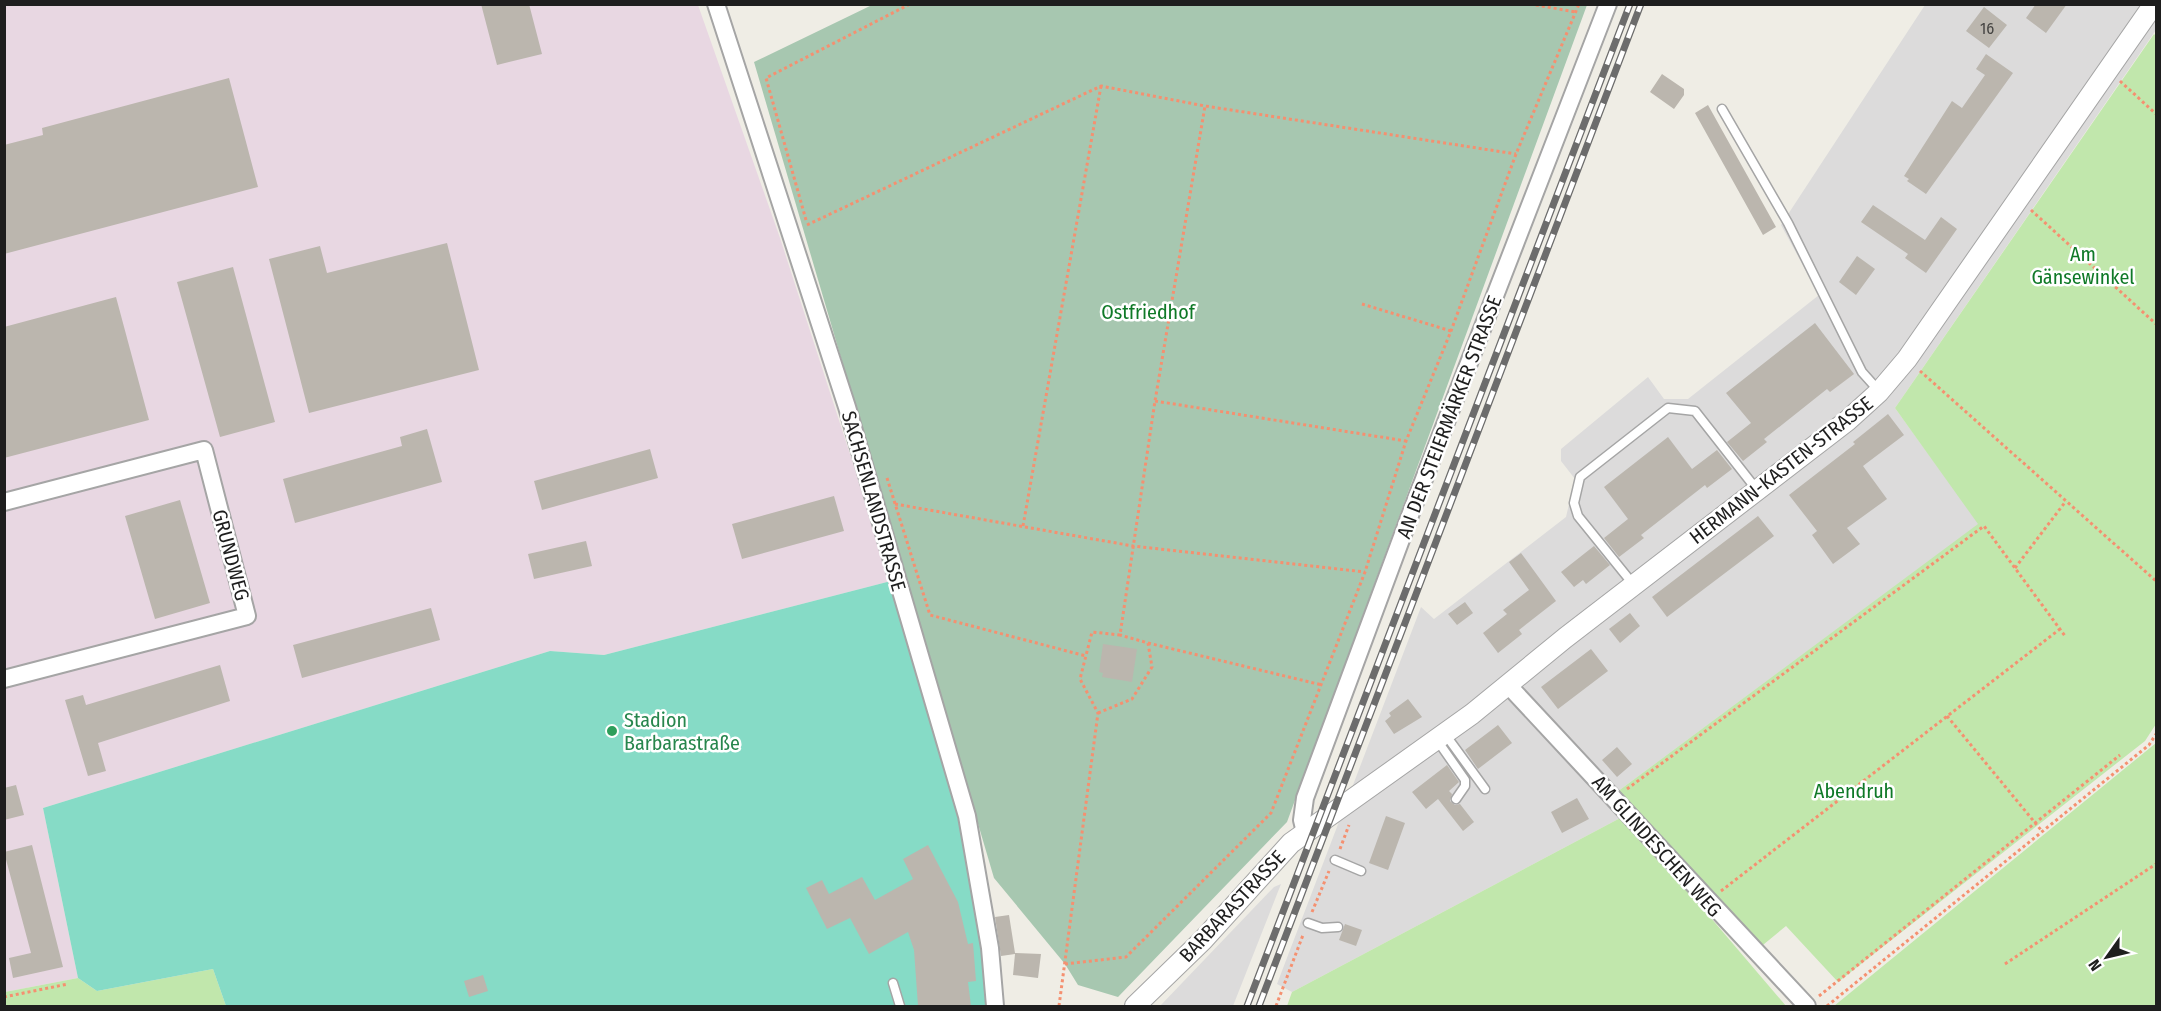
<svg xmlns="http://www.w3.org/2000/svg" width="2161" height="1011" font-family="'Fira Sans Condensed',sans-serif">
<rect width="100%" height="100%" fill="#efede5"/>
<path fill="#dcdbdb" d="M1925 5H2156V30L1895 408 1979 524 1617 792 1624 816 1292 992 1277 984 1421 607 1434 619 1566 517 1575 479 1561 461V449L1648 377 1664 399H1688L1819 295 1781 225Z
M1281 884 1233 1006H1160L1274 887Z"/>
<path fill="#e8d7e2" d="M5 5H698L780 238 891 581 604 655 550 651 43 808 78 978 5 992Z"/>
<path fill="#c1e7ac" d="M2154 34 2156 36V724L2145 741 1838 982 1786 926 1758 949 1617 792 1978 524 1895 408Z
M2156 743V1006H1834Z
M1624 816 1786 1006H1287L1292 992Z
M213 969 226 1006H5V992L78 978 97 991Z"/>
<path fill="#a7c7b0" d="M872 5H1587L1287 822 1118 997 1078 985 1065 964 994 878 754 62Z"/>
<path fill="#86dbc6" d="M891 581C932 722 978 860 989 1006H226L213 969 97 991 78 978 43 808 550 651 604 655Z"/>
<path fill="#bbb6ae" d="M481 4H529L542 54 497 65Z
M2036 4H2067L2046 33 2026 18Z
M1984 7 2007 25 1989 48 1966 31Z
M1986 54 2013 73 1926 194 1907 181 1909 179 1904 176 1952 101 1962 108 1985 75 1976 69Z
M1662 74 1684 89V95L1674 109 1650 92Z
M229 78 258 187 4 254V145L43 135 42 128Z
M1708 105 1776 227 1763 235 1695 113Z
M1873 205 1925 240 1941 217 1957 229 1926 273 1905 258 1908 254 1861 222Z
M447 243 479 370 309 413 269 259 320 246 327 273Z
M1857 256 1875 269 1856 295 1839 282Z
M233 267 275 422 220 437 177 282Z
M116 297 149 420 4 458V327Z
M1815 323 1854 374 1830 392 1827 389 1764 439 1767 442 1743 461 1727 442 1751 423 1726 393Z
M1888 414 1904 435 1863 466 1887 499 1847 528 1860 544 1833 564 1812 535 1817 531 1789 495 1855 444 1853 442Z
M427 429 442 482 295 523 283 479 402 446 400 437Z
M1668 437 1692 469 1717 450 1732 469 1707 488 1705 485 1641 535 1644 538 1619 557 1604 538 1628 519 1604 487Z
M650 449 658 478 542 510 534 481Z
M834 496 844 531 742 559 732 524Z
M180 500 210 603 155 619 125 516Z
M1758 516 1774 536 1667 617 1652 597Z
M586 541 592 566 534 579 528 554Z
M1594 546 1610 565 1586 584 1583 580 1574 587 1561 572Z
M1521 553 1556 601 1519 630 1522 634 1498 653 1483 633 1507 614 1503 610 1529 590 1509 562Z
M1465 602 1473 613 1457 625 1448 614Z
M431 608 440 640 302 678 293 645Z
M1630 613 1640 626 1620 643 1609 629Z
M1103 644 1137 649 1132 682 1102 677 1103 673 1099 672Z
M1591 649 1608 671 1558 709 1541 687Z
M220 665 230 701 98 743 106 771 88 776 65 700 83 695 86 705Z
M1408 699 1422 717 1394 734 1385 721 1391 716 1389 713Z
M1498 725 1512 743 1478 769 1465 750Z
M1617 747 1632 764 1617 777 1602 760Z
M1447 765 1459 782 1449 791 1452 794 1450 801 1455 805 1460 804 1474 822 1463 831 1438 799 1426 809 1412 792Z
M16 785 24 815 4 820V788Z
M1577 798 1589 819 1562 833 1551 812Z
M1386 816 1405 823 1388 870 1369 863Z
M32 845 63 967 13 978 9 958 31 953 4 852Z
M928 845 958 902 968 944 973 943 976 981 968 982 971 1006H918L914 950 908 932 869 954 850 918 827 929 806 888 822 880 829 894 862 877 875 900 913 879 903 859Z
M1009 915 1015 953 1041 954 1038 978 1013 975 1015 954 1001 956 995 917Z
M1345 924 1362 930 1356 946 1339 940Z
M483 975 488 991 469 997 464 981Z"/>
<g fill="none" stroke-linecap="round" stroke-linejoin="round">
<defs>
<path id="service" d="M1722 109 1788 223 1862 372 1879 391
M1633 584 1578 516 1574 503 1580 477 1668 408 1695 411 1757 490
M1445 734 1485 789
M1437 740 1465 780V786L1456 799
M1335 860 1361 871
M1308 923 1322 928 1338 927
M893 983 900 1006"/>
<path id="minor" d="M716 4 847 407 967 816 990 948 995 1006
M4 502 204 450 247 616 4 679
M1508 685 1807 1006
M1305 832 1302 820 1305 798 1412 510 1608 4"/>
<path id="tertiary" d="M1135 1006 1203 940 1291 843 1472 714 1565 638 1847 421 1879 392 1907 359 2154 4"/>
</defs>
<use href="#service" stroke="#a5a5a5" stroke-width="11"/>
<use href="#minor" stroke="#a5a5a5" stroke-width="20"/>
<use href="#tertiary" stroke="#a5a5a5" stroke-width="22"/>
<path stroke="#f59070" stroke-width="3" stroke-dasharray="3 3" stroke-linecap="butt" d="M1530 4 1576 12
M2120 81 2156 114
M2031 210 2156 324
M806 220 766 78 910 4
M807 225 1101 86 1205 106 1516 154
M1362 304 1451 331
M1920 371 2156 581
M1155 401 1406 441
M887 478 930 615 1086 656
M895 504 1133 546 1365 572
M1023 526 1101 86
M2015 568 2066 501
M1148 643 1322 685
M1098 713 1132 699 1152 667 1148 643 1120 635
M1947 716 2041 830
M1627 789 1984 526 2065 636
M1340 849 1349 825
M1721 891 2060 629
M1312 912 1329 871
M1065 964 1126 957 1271 813 1365 572 1406 441 1451 331 1516 154 1579 4
M2005 964 2156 864
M1819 996 2120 755
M4 997 68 984
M1059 1006 1098 713 1080 679 1092 632 1120 635 1155 401 1205 106
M1276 1006 1303 935
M1827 1006 2149 745 2156 734"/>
<use href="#service" stroke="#fff" stroke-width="8"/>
<use href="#minor" stroke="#fff" stroke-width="16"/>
<use href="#tertiary" stroke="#fff" stroke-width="20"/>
<defs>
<path id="rail" d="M1247 1006 1630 4
M1259 1006 1641 4"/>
</defs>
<use href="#rail" stroke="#6c6c6c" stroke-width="7"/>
<use href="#rail" stroke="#fff" stroke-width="4.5" stroke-dasharray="14" stroke-linecap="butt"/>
</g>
<circle fill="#2e9e5b" stroke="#fff" stroke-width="2" cx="612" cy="731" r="6"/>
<g text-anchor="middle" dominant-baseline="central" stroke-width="5" stroke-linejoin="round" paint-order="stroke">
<g font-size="16" fill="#454442">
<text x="1987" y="28">16</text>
</g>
<g font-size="20" fill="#0f7927" stroke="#fff">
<text x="2083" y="254">Am<tspan x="2083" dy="23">Gänsewinkel</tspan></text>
<text x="1148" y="312">Ostfriedhof</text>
<text x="1854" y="791">Abendruh</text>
</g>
<g font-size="20" fill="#1e1e1e" stroke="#fff">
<text transform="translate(1449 417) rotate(-69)">AN DER STEIERMÄRKER STRASSE</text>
<text transform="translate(1781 470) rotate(-38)">HERMANN-KASTEN-STRASSE</text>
<text transform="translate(874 501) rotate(74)">SACHSENLANDSTRASSE</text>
<text transform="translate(231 555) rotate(75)">GRUNDWEG</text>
<text transform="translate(1657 846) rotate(48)">AM GLINDESCHEN WEG</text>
<text transform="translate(1232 906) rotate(-47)">BARBARASTRASSE</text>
</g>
<g font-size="20" fill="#27864d" stroke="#fff" text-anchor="start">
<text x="624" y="720">Stadion<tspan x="624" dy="23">Barbarastraße</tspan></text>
</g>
</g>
<rect width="2161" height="1011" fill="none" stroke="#1e1e1e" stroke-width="12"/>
<g transform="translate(2107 957) rotate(236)" stroke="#ffffff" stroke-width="4.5" paint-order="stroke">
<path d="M0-4.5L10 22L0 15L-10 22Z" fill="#1e1e1e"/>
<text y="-9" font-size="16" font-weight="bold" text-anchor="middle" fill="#1e1e1e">N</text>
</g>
</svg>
